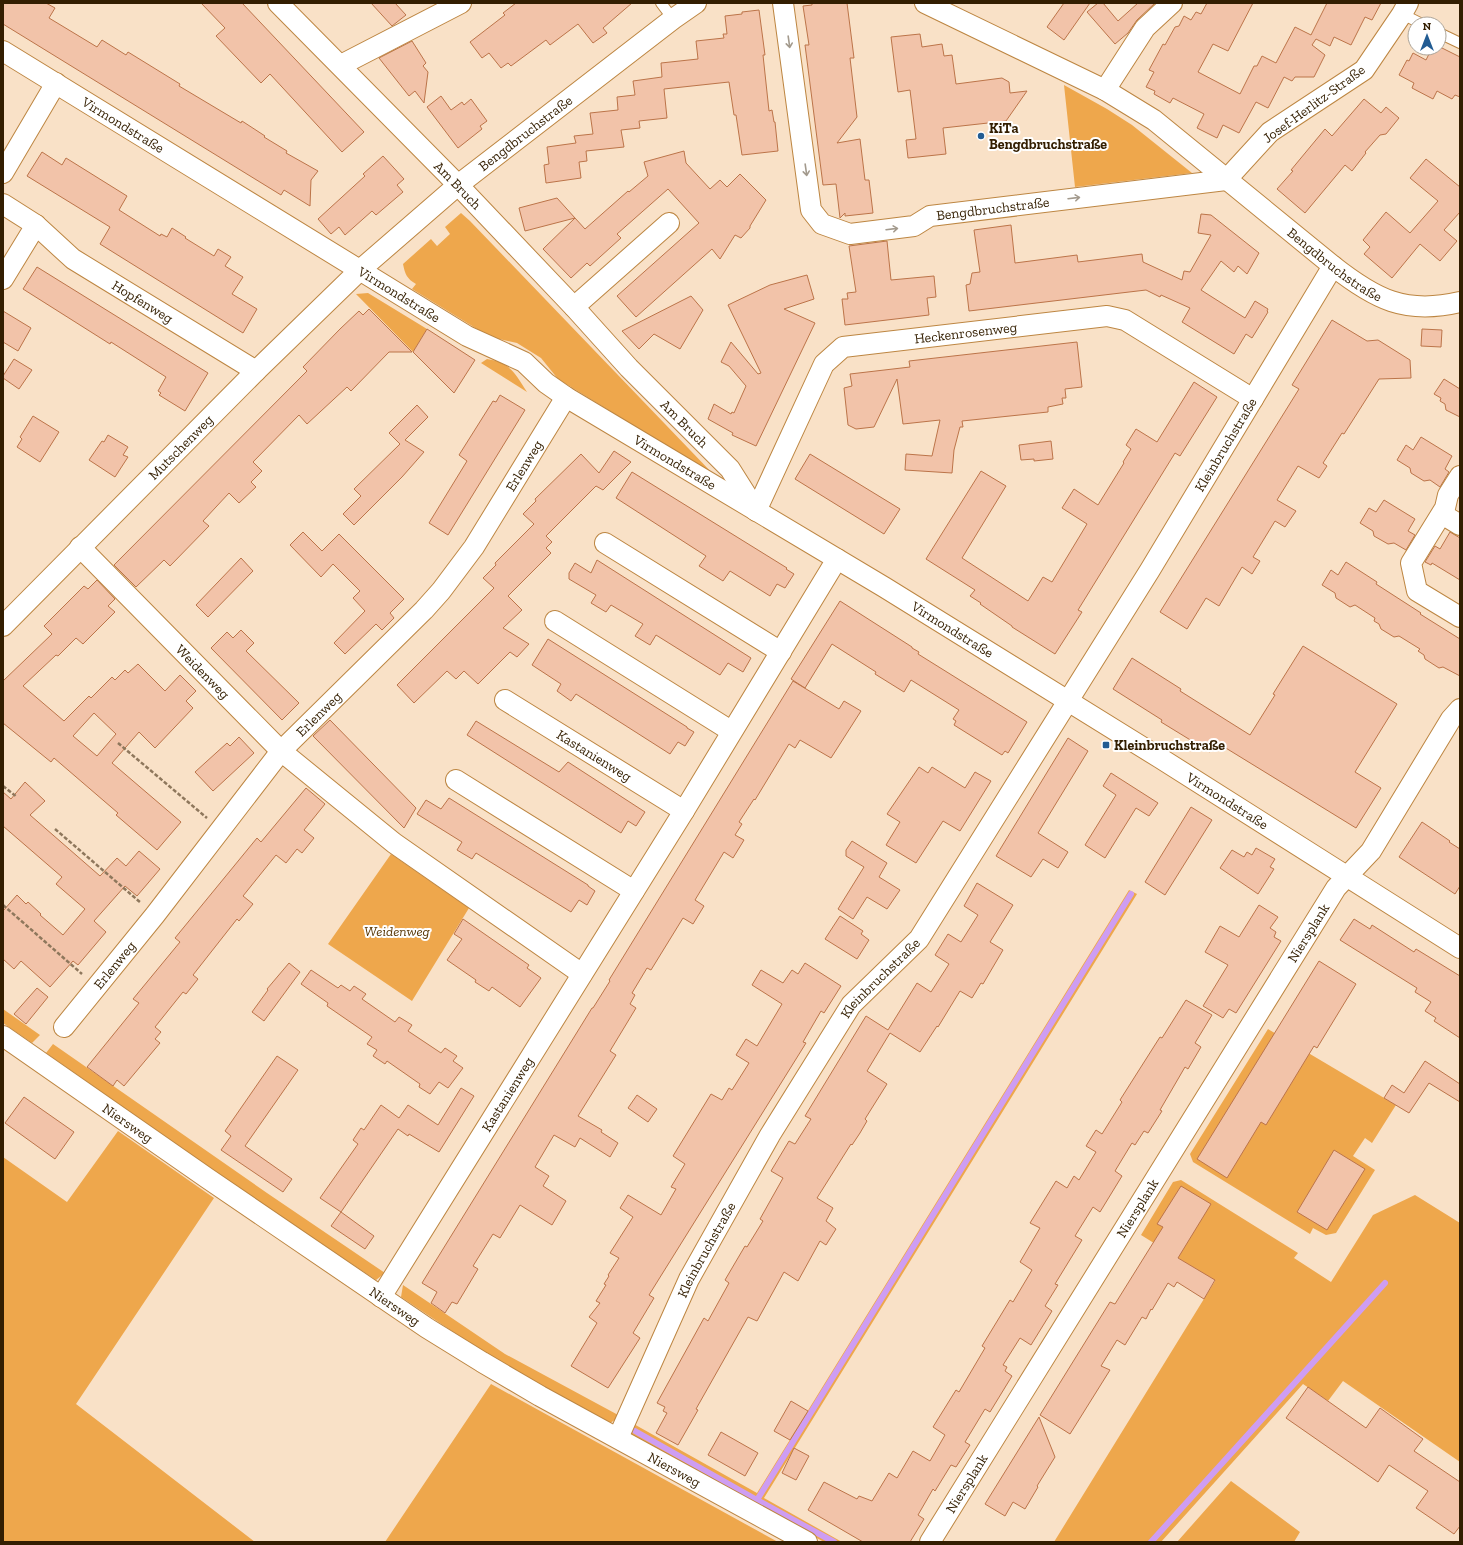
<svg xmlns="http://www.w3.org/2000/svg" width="1463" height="1545" font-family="'Zilla Slab',serif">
<rect width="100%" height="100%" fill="#f9e1c7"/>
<path fill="#eea74c" d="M1064 85 1107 109 1132 125 1192 173 1075 187Z
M461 213 470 221 714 475 558 379 541 358 517 343 490 337 412 289 416 284C407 279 405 274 403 264L431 239 437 246 450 234 445 227Z
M368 293 427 329 413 352 356 294Z
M487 359C511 363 515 373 527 392L481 363Z
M391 854 469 908 412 1001 328 944Z
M1129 890 1137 894 764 1498 842 1542H824L628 1434 632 1423 757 1493Z
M3 1009 40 1035 32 1043 3 1023Z
M1268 1029 1396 1105 1372 1143 1365 1138 1353 1156 1375 1170 1336 1233 1326 1235 1313 1228 1310 1234 1193 1162 1190 1154Z
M53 1044 267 1193 385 1273 376 1280 260 1203 46 1053Z
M118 1131 214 1198 76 1404 255 1542H3V1157L67 1202Z
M1181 1180 1298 1253 1294 1258 1331 1282 1373 1215 1415 1195 1460 1223V1462L1343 1381 1328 1401 1303 1384 1161 1542H1054L1215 1281 1141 1235 1173 1182Z
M403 1285 505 1354 620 1416 609 1424 498 1362 401 1297Z
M491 1384 778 1542H385Z
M1231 1481 1300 1532 1294 1542H1177Z"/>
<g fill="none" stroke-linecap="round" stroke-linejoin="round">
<path stroke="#ce9df2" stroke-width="6" d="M635 1431 757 1500
M834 1542 757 1500 1131 894
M1151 1542 1385 1283"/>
</g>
<path fill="#f2c3a9" stroke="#bc7449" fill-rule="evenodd" d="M3 3H46L55 8 49 18 97 47 102 40 126 55 128 52 180 84 179 86 241 123 242 121 265 136 264 137 287 151 286 153 318 171 311 180 310 206 284 190 281 195 3 24Z
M201 3H242L364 132 342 152 270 74 261 83 216 36 225 28Z
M371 3H395L406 15 392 26Z
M516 3H632L603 28 607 33 593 43 578 24 550 45 546 40 511 66 508 63 501 68 489 53 482 58 470 42 505 15 503 13Z
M812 3H847L854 58H850L857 117 837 143 860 139 865 180H869L873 213 845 216V213L840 218 836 184 823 185 805 45H809L803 6 812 5Z
M1064 3H1090L1064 40 1047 27Z
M1098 3H1103L1118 21 1138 3H1155L1137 20 1128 33 1115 44 1087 12Z
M1207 3H1253L1228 51 1213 44 1198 72 1240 94 1254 66H1257L1262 56 1276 63 1295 27 1311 35 1327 3H1381L1372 20 1365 17 1351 45 1334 37 1330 46 1316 39 1312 45 1325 55 1314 77H1295L1292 81 1284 77 1268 108 1256 102 1239 133 1223 125 1217 138 1197 128 1204 114 1173 98 1170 103 1154 94 1155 91 1146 87 1154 72 1149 70 1163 44 1165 45 1175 27 1179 26 1184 16 1191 20 1196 12 1201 14Z
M759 10 765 55H763L769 111 772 110 774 122H775L778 151 742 155 736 115H734L729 82 664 89 667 118 639 121 640 128 621 130 624 147 586 151 587 161 579 162 581 178 546 183 544 165 549 164 547 147 576 143 574 136 593 134 590 113 618 110 617 97 635 95 633 81 662 77 661 63 698 59 696 41 724 38 723 34H727L725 16 742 14V12Z
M920 34 922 47 942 44 944 56 952 55 956 84 1002 78 1009 82 1010 93 1027 91 1006 121 943 128 946 154 908 158 906 140 916 139 910 90 898 92 891 37Z
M412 41 426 63 423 66 428 72 424 103 415 91 409 96 379 58Z
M1432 48H1442L1460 57V97L1455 95 1452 99 1437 91 1433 99 1412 88 1414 83 1399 75 1407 60 1409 61 1413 53 1426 60Z
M441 96 451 110 462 102 464 105 471 99 487 121 480 126 482 129 458 148 427 107Z
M1364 99 1381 113 1386 107 1399 118 1386 134 1380 135 1365 152 1366 153 1352 171 1345 165 1305 213 1277 189 1293 171 1291 170 1325 129 1332 136Z
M684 151 686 163 710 189 720 180 727 187 740 174 766 200 750 226V228L741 238 735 235 720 259 712 249 636 317 617 296 699 223 668 189 617 234 621 238 590 266 587 263 571 278 543 249 575 218 585 229 628 191 629 192 648 176 644 162Z
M42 152 62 165 66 158 127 196 119 210 160 236 161 234 167 237 172 228 186 237 185 238 214 256 218 249 231 257 225 266 243 277 232 294 257 309 243 333 100 244 110 227 27 176Z
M383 156 404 179 397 185 403 192 376 215 372 211 345 235 339 227 331 234 318 219 365 176 363 174Z
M1426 159 1460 187V212L1444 230 1457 241 1440 261 1420 244 1392 278 1364 254 1370 247 1363 240 1386 212 1410 233 1438 201 1410 178Z
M557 198 575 218 525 231 519 208Z
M1201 214 1211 215 1259 253 1247 274 1238 266 1234 272 1221 261 1201 290 1245 318 1255 301 1268 309 1267 311 1268 312 1252 338 1246 334 1234 354 1182 322 1190 308 1161 295 1160 297 1146 290 969 311 966 285 970 284 972 273 980 272 974 230 1011 225 1015 263 1077 255 1078 262 1142 254 1143 262 1182 280 1184 271 1190 272 1211 235 1198 233Z
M887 241 891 280 934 276 936 297 927 298 929 315 845 325 842 299H848L847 293 856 292 849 246Z
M37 267 208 373 185 411 159 395 161 393 158 391 166 377 111 342 110 344 23 289Z
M807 275 814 299 784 309 815 323 756 446 732 435 733 433 708 419 714 404 731 414 732 412 734 413 746 386 729 366 721 362 731 342 758 374 761 373 728 305 770 285Z
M691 296 703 310 680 349 654 334 639 349 622 331Z
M369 309 412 352H389L351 391 347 387 307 424 299 415 253 462 262 471 251 482 256 487 239 503 229 493 203 521 209 526 170 566 164 560 136 587 114 565 307 371 303 367 340 329 359 311 363 315Z
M3 311 31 328 18 351 3 342Z
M1332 320 1367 341 1378 340 1410 360 1411 378 1379 379 1344 434 1342 433 1323 463 1327 466 1319 478 1298 466 1277 500 1296 511 1285 527 1275 521 1253 557 1260 561 1252 574 1242 567 1219 606 1206 598 1187 629 1160 612 1299 389 1292 385Z
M427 329 475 360 454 393 413 352Z
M1422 329 1442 330 1441 347 1421 346Z
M1077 342 1082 387 1065 389 1066 398H1062L1063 404 1048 407V412L962 421 963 427H960L954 450 952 473 905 470 906 454 932 456 940 420 903 424 897 379 874 427 856 429 848 425 844 388 852 386 850 374 910 367 909 361Z
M14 359 32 370 19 389 3 378V376Z
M1444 379 1460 389V417L1446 410 1445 404 1440 401 1441 398 1434 394Z
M1194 382 1217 397 1180 456 1175 453 1078 610 1082 612 1055 654 1012 627V626L980 604 981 603 970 596 975 590 926 559 981 471 1006 486 962 558 1028 601 1043 577 1052 582 1087 524 1062 508 1074 489 1098 505 1124 463 1123 462 1131 449 1126 445 1136 429 1157 442Z
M500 395 525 410 448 535 429 523 467 461 459 455 493 401 496 402Z
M417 405 428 417 405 440 424 452 402 477 354 525 343 514 361 496 354 489 400 444 389 433Z
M33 416 59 432 40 462 17 447 22 439 20 437Z
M108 435 128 447 123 455 128 457 115 477 89 460 102 441 104 442Z
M1421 437 1452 456 1445 469 1449 472 1440 487 1430 480 1424 481 1411 473 1410 468 1397 460 1406 445 1413 450Z
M1051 441 1053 459 1034 461V459L1021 460 1019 445Z
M614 451 631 462 603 490 596 486 546 536 552 542 546 548 551 553 508 596 522 610 503 628 529 644 517 657 510 652 478 684 464 671 456 679 447 671 414 703 397 685 494 588 483 578 496 565 495 563 534 524 523 514 536 501 535 499 581 454 599 473Z
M810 454 900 509 884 534 795 479Z
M632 472 787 568 786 569 794 574 785 588 777 584 770 596 730 571 723 581 699 566 706 556 616 498Z
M1384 500 1415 519 1408 531 1415 535 1406 550 1394 543 1388 544 1374 536 1373 531 1360 523 1369 508 1376 512Z
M303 532 322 551 339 534 404 599 390 613 394 618 382 630 376 624 345 654 334 643 365 611 353 598 360 591 333 564 321 577 290 545Z
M1450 532 1460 538V580L1432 563 1431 565 1425 562 1435 546 1440 549Z
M241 558 253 571 208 617 196 605Z
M597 560 751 658 743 672 728 663 720 675 656 635 650 645 635 636 643 624 611 605 606 612 591 603 596 595 569 579V573L575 563 591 573Z
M1346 562 1377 582 1376 584 1421 613 1420 614 1460 639V676L1443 667 1439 668 1425 659 1424 655 1418 651 1420 649 1399 636 1394 637 1381 629 1379 624 1374 621 1375 618 1355 605 1350 607 1336 598 1335 593 1322 585 1331 570 1338 575Z
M97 580 115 599 108 606 115 612 83 644 76 638 58 656 56 655 23 686 64 721 89 696 91 698 112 677 115 680 125 670 128 673 138 664 165 691 180 675 196 691 186 701 193 708 155 748 139 732 112 763 181 822 157 850 116 815 118 813 54 758 51 762 3 723V681L52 634 44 626 84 586 88 589ZM94 713 116 734 97 756 73 736Z
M840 601 912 647V648L919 652 918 654 1027 722 1008 753 1005 751 1002 755 954 725 956 721 953 719 959 710 911 680 904 692 875 674 876 672 832 644 805 688 791 679Z
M241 630 254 643 246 651 299 703 282 720 211 648 227 632 233 638Z
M548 639 687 727V728L694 732 685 746 678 742 670 754 576 694 571 701 557 691 561 684 532 665Z
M1303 646 1397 704 1355 772 1381 788 1356 828 1216 742 1210 752 1161 722 1162 720 1113 689 1132 658 1181 689 1180 691 1250 735 1275 695 1273 694Z
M793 681 839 709 844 701 861 711 831 758 800 740 795 748 789 744 755 800 754 799 739 822 742 824 735 835 744 840 733 858 724 852 695 900 704 906 693 924 683 918 651 970 647 968 632 993 635 995 630 1004 636 1008 610 1051 616 1055 578 1116 602 1130 601 1132 618 1143 610 1157 580 1138 575 1147 554 1135 535 1167 549 1176 543 1186 566 1201 552 1225 520 1205 500 1238 493 1234 473 1266 478 1269 457 1304 452 1302 445 1313 431 1303 437 1292 422 1283 592 1008H593L610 981 609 980Z
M330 720 416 808 404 828 313 736Z
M476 721 559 772 568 762 645 812 636 826 628 821 621 833 467 735Z
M239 737 254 753 213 791 195 772 227 743 230 746Z
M1068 738 1088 751 1038 833 1068 852 1058 868 1043 859 1031 877 996 856Z
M919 767 928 773 932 767 965 788 975 772 991 781 960 831 943 821 916 863 886 845 900 822 887 814Z
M1111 773 1158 803 1149 816 1136 808 1105 858 1085 845 1116 795 1103 786Z
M25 782 45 801 30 815 100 876 117 858 126 866 139 851 160 869 137 896 125 886 94 921 106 932 78 965 73 961 50 987 21 961 14 969 3 959V911L17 895 26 904 28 902 41 914 40 915 63 935 85 909 56 884 62 877 3 826V792L11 799Z
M306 788 325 804 304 830 314 838 302 853 297 849 286 863 276 855 243 896 253 904 239 921 237 919 193 975 198 979 186 994 183 992 155 1027 161 1032 155 1039 160 1043 124 1086 117 1080 113 1086 87 1067 139 1003 133 999 180 942 175 938 257 838 261 842Z
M449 798 588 885V886L595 891 587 905 579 900 571 912 476 853 472 859 457 850 462 842 417 814 426 800 441 809Z
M1191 807 1212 820 1165 895 1145 882Z
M1422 822 1450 841 1449 842 1460 849V886L1455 894 1399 857Z
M852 841 887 863 879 877 900 890 887 909 867 897 853 919 838 909 864 867 846 856V850Z
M1256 848 1275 859 1270 867 1274 869 1258 894 1220 868 1232 850 1244 857 1247 852 1252 855Z
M977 883 1013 905 990 942 1003 950 983 984 981 983 972 998 960 991 938 1027 937 1026 920 1052 890 1033 867 1071 887 1084 865 1119 867 1121 860 1133 852 1145 851 1144 817 1198 833 1208 826 1221 836 1229 826 1245 820 1241 798 1281 784 1272 757 1321 748 1317 696 1409 698 1410 678 1445 656 1433 667 1413 663 1411 665 1407 657 1403 704 1318 708 1321 729 1283 725 1280 745 1246 747 1247 763 1221 760 1219 783 1178 771 1171 789 1141 795 1144 811 1119 805 1116 866 1016 888 1030 917 983 931 992 949 964 935 955 948 934 961 942 978 915 964 906Z
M1259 905 1278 917 1270 928 1276 932 1274 937 1281 941 1236 1013 1229 1009 1223 1018 1203 1006 1228 965 1205 952 1220 926 1239 937Z
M840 916 863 931 861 934 869 940 857 959 825 939Z
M463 919 529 965 527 968 541 978 520 1007 492 987 489 991 475 982 476 980 447 960 462 939 454 934Z
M1354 919 1370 929 1372 925 1414 952 1416 949 1460 976V1038L1434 1021 1436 1018 1425 1011 1431 1002 1415 992 1417 988 1340 940Z
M1319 961 1356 984 1317 1048 1314 1046 1266 1125 1261 1122 1227 1178 1197 1159Z
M289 963 300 972 264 1021 252 1012 268 990 267 989Z
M805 963 841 986 824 1013 821 1011 803 1042 806 1043 649 1295 654 1298 633 1333 640 1338 608 1388 571 1366 597 1323 589 1317 600 1303 596 1301 606 1285 604 1284 609 1276 608 1275 619 1258 610 1253 633 1217 620 1208 628 1195 661 1215 676 1189 671 1187 685 1164 673 1156 711 1094 722 1100 729 1088 732 1090 749 1063 736 1055 746 1039 757 1046 782 1004 752 985 761 970 783 983 792 970 798 974Z
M311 970 338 988 341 985 350 991 354 986 366 994 362 999 395 1022 399 1017 412 1025 408 1031 441 1053 445 1048 457 1056 453 1061 463 1068 448 1088 439 1082 430 1094 419 1087 420 1084 387 1061 385 1064 373 1056 377 1050 367 1044 372 1037 327 1006 328 1003 301 984Z
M37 988 48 997 26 1024 14 1014Z
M1186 1000 1212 1015 1195 1043 1201 1047 1188 1069 1185 1067 1160 1110 1162 1111 1148 1133 1144 1131 1135 1145 1132 1143 1115 1171 1122 1176 1100 1212 1093 1207 1075 1236 1082 1240 1055 1284 1058 1285 1045 1306 1052 1311 1031 1345 1020 1338 1003 1365 1007 1367 1005 1371 1012 1376 990 1412 985 1409 965 1442 970 1445 956 1467 951 1465 935 1491 933 1489 918 1515 924 1519 910 1542H863L808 1510 824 1482 857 1499 859 1496 872 1501 889 1473 897 1478 913 1451 930 1461 945 1435 933 1427 956 1390 959 1392 985 1348 982 1346 1010 1300 1013 1302 1032 1270 1020 1262 1040 1228 1030 1223 1056 1181 1067 1188 1074 1176 1079 1180 1096 1152 1086 1146 1096 1130 1102 1134 1122 1102 1120 1100 1153 1048 1160 1037 1162 1038Z
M277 1056 298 1070 245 1146 292 1179 283 1192 221 1150 231 1136 225 1131Z
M1425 1061 1460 1084V1102L1429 1083 1409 1113 1384 1098 1392 1085 1404 1093Z
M461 1088 474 1096 439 1152 409 1134 408 1136 398 1129 341 1212 374 1236 365 1249 331 1226 341 1212 320 1198 358 1144 353 1140 361 1128 364 1130 381 1105 399 1118 408 1105 438 1125Z
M637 1095 657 1109 648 1122 628 1108Z
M24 1097 74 1132 55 1159 5 1123Z
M1334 1150 1365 1169 1327 1230 1297 1212Z
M1181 1186 1211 1204 1178 1258 1215 1280 1204 1299 1177 1282 1174 1287 1168 1283 1152 1310 1151 1309 1146 1319 1142 1317 1125 1345 1117 1340 1101 1366 1110 1370 1070 1434 1040 1415 1110 1302 1115 1304 1163 1227 1157 1224Z
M1308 1387 1366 1428 1380 1408 1423 1439 1414 1451 1460 1482V1526L1454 1534 1416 1508 1428 1491 1389 1465 1378 1482 1286 1418Z
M791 1401 808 1411 790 1440 774 1431Z
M1039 1417 1055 1457 1037 1486 1038 1487 1025 1509 1013 1502 1005 1516 985 1504Z
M721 1432 758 1453 745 1476 708 1455Z
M794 1448 809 1456 796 1480 782 1473Z"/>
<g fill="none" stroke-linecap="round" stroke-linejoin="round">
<defs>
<path id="service" d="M661 3 673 19
M1402 14 1422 24
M1439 33 1460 43"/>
<g id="minor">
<path id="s1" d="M278 3 458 185 574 307 629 368 730 469 754 507"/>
<path id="s2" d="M783 3 811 210 822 224 850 234 914 226 930 216 1226 180 1270 132 1364 70 1402 14 1408 3"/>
<path id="s3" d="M925 3 1105 90 1154 120 1333 266C1375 299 1405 315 1460 302"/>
<path id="s4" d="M3 51 467 336 524 362 546 383 566 397 884 587 1160 758 1460 948"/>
<path d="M341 65 461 3"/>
<path d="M1105 90 1145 28 1172 3"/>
<path d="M3 173 56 83"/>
<path id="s5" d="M3 204 36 225 73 259 256 371"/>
<path d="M3 279 36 225"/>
<path d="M574 307 669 223"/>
<path d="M1460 476 1448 495 1445 508 1411 563 1417 591 1460 617"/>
<path id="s6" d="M756 511 824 364 843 347 1107 316 1125 320 1253 399"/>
<path d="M1442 514 1460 525"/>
<path d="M605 543 781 652"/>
<path id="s7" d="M80 547 281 751 394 843 582 974"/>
<path d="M555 621 731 731"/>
<path id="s8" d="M3 626 256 371 360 270 458 185 673 19 696 3"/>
<path id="s9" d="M505 700 684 811"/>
<path d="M456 780 634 891"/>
<path id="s10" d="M64 1027 155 915 281 751 424 610 441 591 474 547 566 397"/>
<path id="s11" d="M3 1036 207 1178 427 1328 482 1362 540 1396 807 1542"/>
<path id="s12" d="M381 1297 684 811 837 559"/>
<path id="s13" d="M618 1438 689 1279 770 1135 851 1005 919 939 1150 570 1333 266"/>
<path id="s14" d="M930 1542 1336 888 1371 851 1451 719 1460 709"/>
</g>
</defs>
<use href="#service" stroke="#bd8642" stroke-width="12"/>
<use href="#minor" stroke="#bd8642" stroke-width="22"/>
<path stroke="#8e775c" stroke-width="2.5" stroke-dasharray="4 2" stroke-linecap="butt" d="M118 743 207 818
M3 786 17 797
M55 829 141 903
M3 905 82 974"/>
<use href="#service" stroke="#fff" stroke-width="10"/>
<use href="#minor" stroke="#fff" stroke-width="20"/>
</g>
<defs><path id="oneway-shaft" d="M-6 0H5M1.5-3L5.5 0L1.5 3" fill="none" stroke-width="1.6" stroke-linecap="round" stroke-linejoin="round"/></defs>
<g stroke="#a39a8d">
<use href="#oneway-shaft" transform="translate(789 42) rotate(82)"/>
<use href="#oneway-shaft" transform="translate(806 170) rotate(82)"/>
<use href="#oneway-shaft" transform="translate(1074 198) rotate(-7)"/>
<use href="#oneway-shaft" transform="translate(892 229) rotate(-7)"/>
</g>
<g fill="#225c93" stroke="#fff" stroke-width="1.5">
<circle cx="981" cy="136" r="4"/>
<rect x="1102" y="741" width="8" height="8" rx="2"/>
</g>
<g text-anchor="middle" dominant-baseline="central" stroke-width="4" stroke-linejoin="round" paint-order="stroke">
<g font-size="14" fill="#331e01" stroke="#fff">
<text transform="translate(1314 104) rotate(-36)">Josef-Herlitz-Straße</text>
<text stroke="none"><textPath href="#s4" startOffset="141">Virmondstraße</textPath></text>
<text stroke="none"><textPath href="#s8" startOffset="719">Bengdbruchstraße</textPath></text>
<text stroke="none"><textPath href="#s1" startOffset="256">Am Bruch</textPath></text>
<text stroke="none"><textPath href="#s2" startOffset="403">Bengdbruchstraße</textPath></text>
<text stroke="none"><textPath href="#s3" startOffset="489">Bengdbruchstraße</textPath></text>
<text stroke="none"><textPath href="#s4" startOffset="465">Virmondstraße</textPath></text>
<text stroke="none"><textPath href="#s5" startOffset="171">Hopfenweg</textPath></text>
<text stroke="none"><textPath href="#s6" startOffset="311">Heckenrosenweg</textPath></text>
<text stroke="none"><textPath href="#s1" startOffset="585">Am Bruch</textPath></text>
<text stroke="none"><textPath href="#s13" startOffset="1169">Kleinbruchstraße</textPath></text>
<text stroke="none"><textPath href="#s8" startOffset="252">Mutschenweg</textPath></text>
<text stroke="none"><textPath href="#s4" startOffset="789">Virmondstraße</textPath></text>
<text stroke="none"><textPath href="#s10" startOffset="728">Erlenweg</textPath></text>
<text stroke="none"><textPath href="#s4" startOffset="1113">Virmondstraße</textPath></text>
<text stroke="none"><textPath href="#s7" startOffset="175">Weidenweg</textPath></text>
<text stroke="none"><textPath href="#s10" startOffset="404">Erlenweg</textPath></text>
<text stroke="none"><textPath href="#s9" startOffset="105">Kastanienweg</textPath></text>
<text stroke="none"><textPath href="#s4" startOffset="1437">Virmondstraße</textPath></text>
<text stroke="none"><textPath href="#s14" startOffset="717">Niersplank</textPath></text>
<text stroke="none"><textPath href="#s10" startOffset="80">Erlenweg</textPath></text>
<text stroke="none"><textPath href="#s13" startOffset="532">Kleinbruchstraße</textPath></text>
<text stroke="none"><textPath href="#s12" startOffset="239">Kastanienweg</textPath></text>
<text stroke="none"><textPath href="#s11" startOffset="152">Niersweg</textPath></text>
<text stroke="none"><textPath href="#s14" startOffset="393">Niersplank</textPath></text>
<text stroke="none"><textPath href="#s13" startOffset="208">Kleinbruchstraße</textPath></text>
<text stroke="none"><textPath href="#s11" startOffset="476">Niersweg</textPath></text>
<text stroke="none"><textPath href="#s11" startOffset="800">Niersweg</textPath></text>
<text stroke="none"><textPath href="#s14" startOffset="69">Niersplank</textPath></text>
</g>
<g font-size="14" font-weight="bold" fill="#331e01" stroke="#fff" text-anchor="start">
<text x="989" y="128">KiTa<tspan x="989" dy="16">Bengdbruchstraße</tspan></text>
<text x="1114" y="745">Kleinbruchstraße</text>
</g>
<g font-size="14" font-style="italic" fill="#583604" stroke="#fff">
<text x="397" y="931">Weidenweg</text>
</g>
</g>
<rect width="1463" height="1545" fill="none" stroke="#331e01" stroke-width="8"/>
<g transform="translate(1427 36)"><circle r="19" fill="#ffffff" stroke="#ada599"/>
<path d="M0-3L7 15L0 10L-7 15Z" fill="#225c93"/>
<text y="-6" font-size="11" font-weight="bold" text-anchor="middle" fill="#331e01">N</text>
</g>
</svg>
